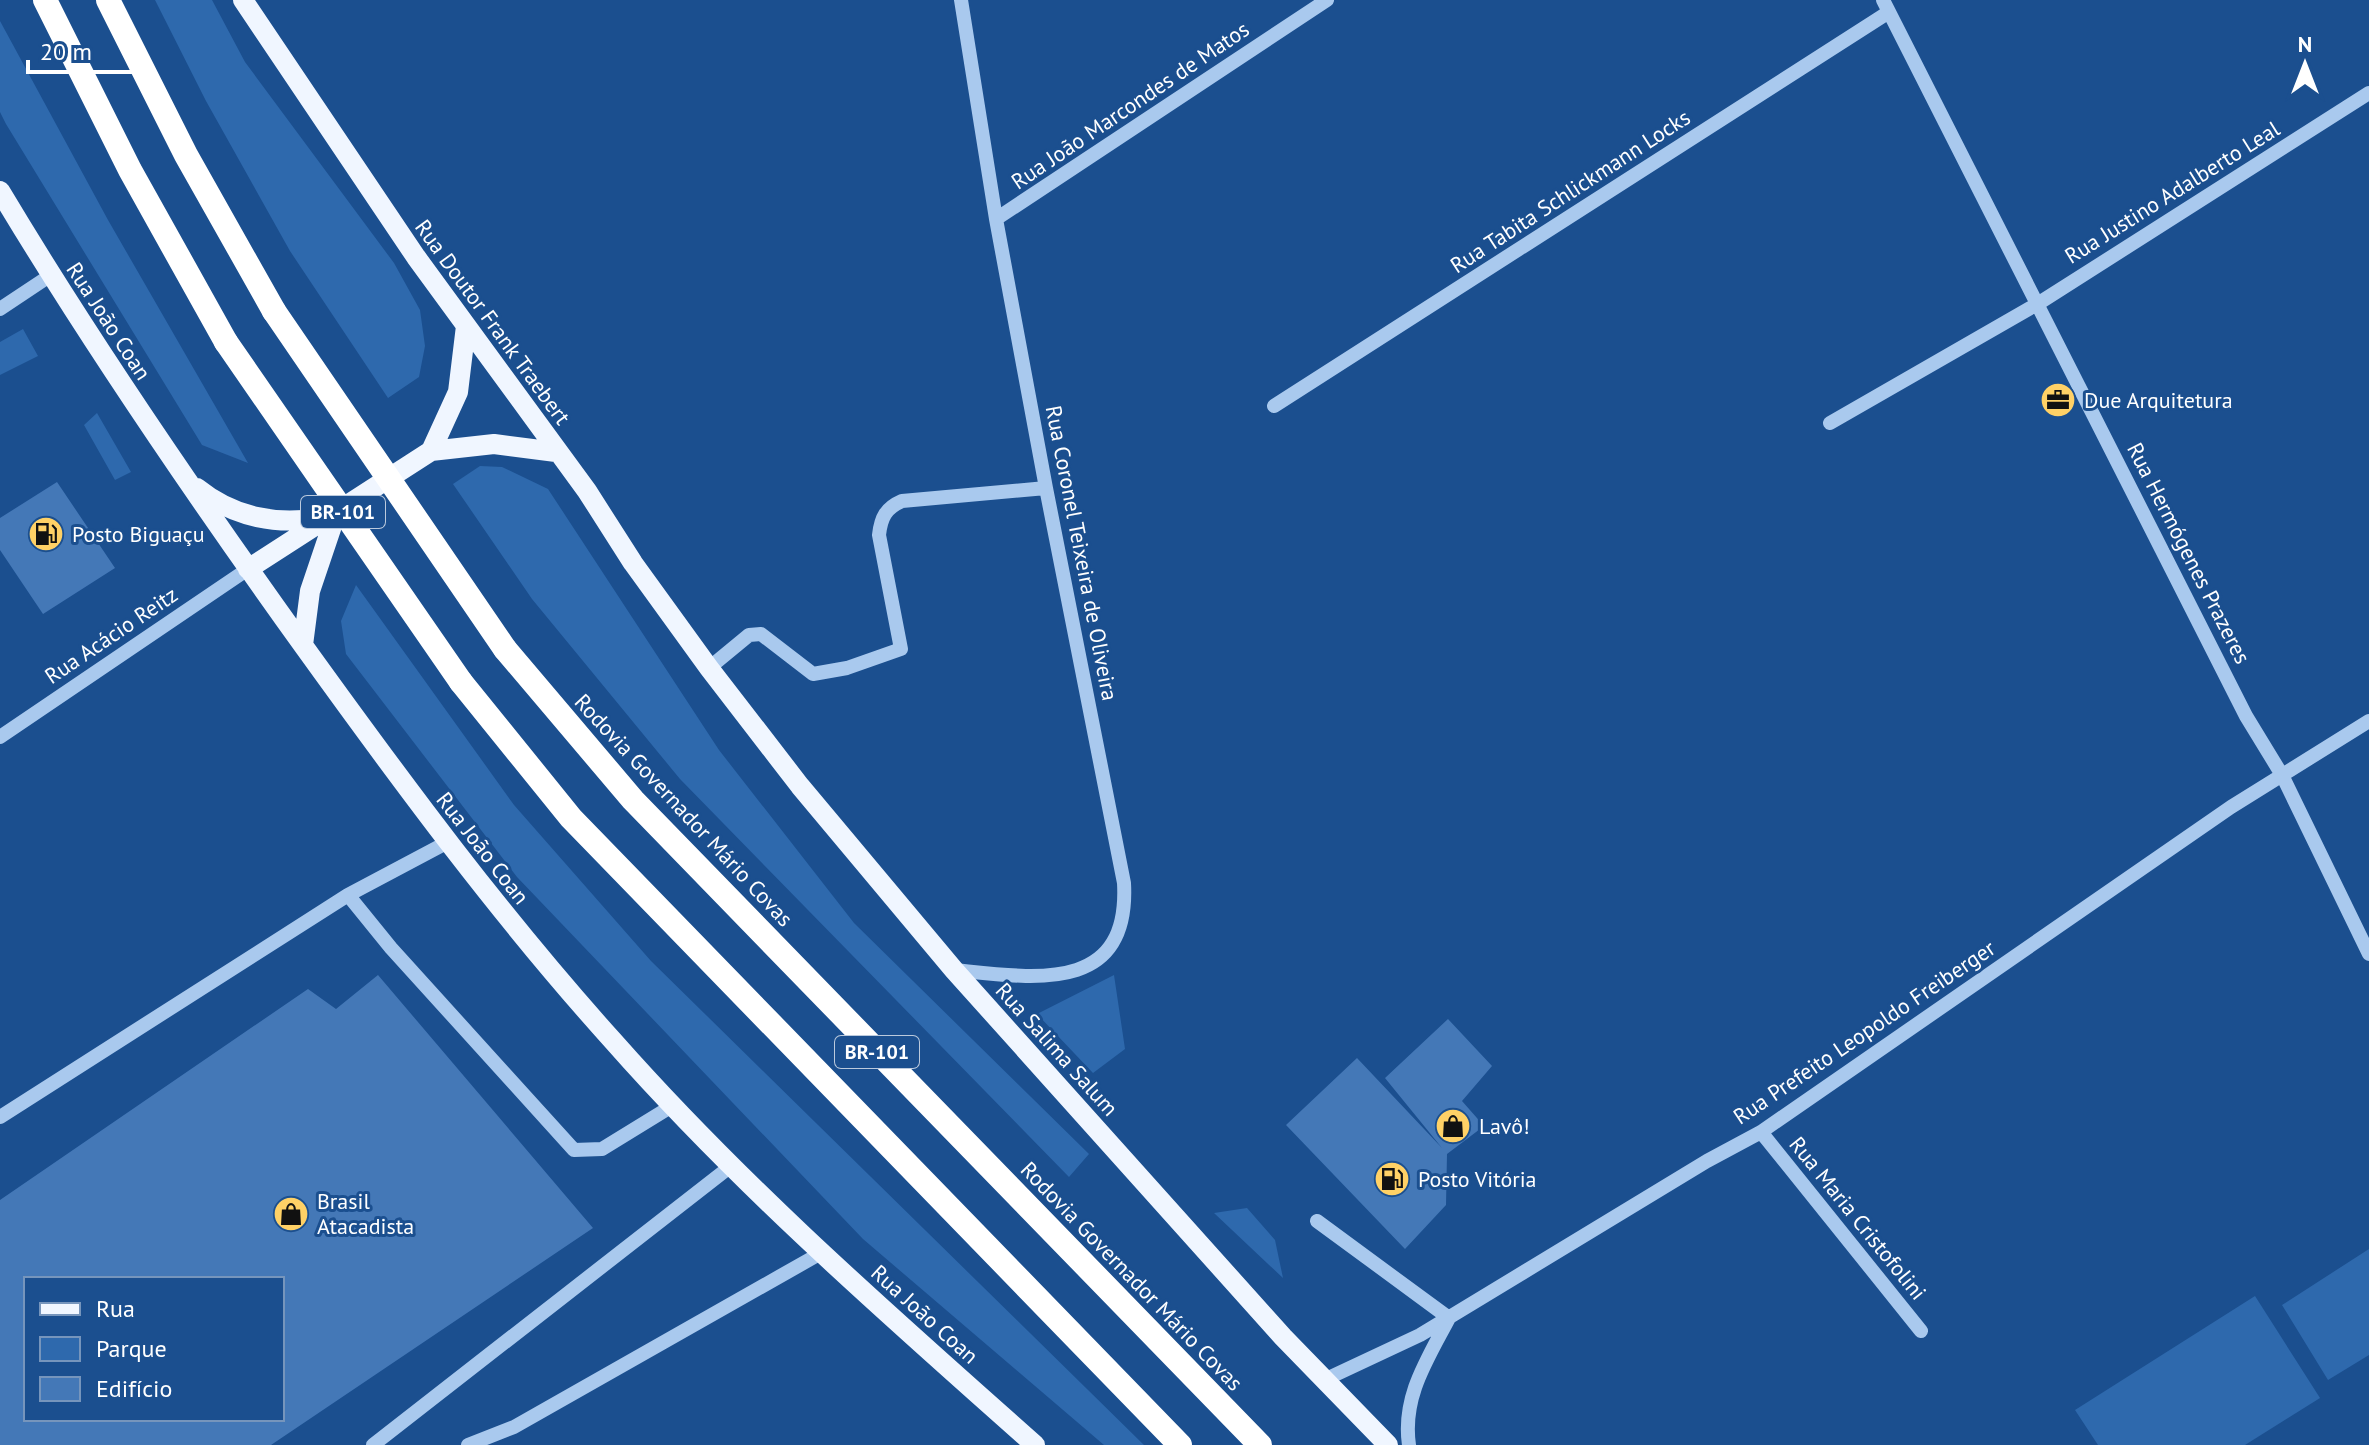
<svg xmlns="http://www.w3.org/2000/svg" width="2369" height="1445" font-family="'PT Sans',sans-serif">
<rect width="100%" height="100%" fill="#1b4f8f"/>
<path fill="#2e69ad" d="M155 0H212L245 62 394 263 420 310 425 346 419 377 388 398 290 251 206 101Z
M0 21 108 220 248 463 202 445 6 124 0 112Z
M23 329 38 356 0 375V342Z
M97 413 131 472 115 480 84 425Z
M480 466 502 467 548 489 719 750 854 923 1089 1154 1069 1177 680 779 532 599 453 484Z
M356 585 514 805 651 961 1144 1445H1104L863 1239 517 877 346 654 341 621Z
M1114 975 1125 1049 1093 1073 1037 1014Z
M1247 1208 1275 1240 1283 1278 1214 1213Z
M2369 1249V1355L2328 1380 2282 1305Z
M2255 1296 2320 1398 2245 1445H2098L2075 1410Z"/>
<path fill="#4478b7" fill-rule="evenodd" d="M57 482 115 568 43 614 0 550V518Z
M378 975 593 1228 271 1445H0V1200L308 989 336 1009ZM26 1279H282V1419H26Z
M1448 1019 1492 1066 1462 1101 1484 1126 1447 1154 1446 1205 1405 1249 1286 1125 1357 1058 1442 1148 1385 1078Z"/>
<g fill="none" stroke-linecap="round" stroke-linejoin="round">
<path stroke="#a9c9ee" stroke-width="14" d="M1883 0 2246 716 2282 775 2369 954
M996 219 1327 0
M0 309 51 275
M1274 406 1889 12
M1830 423 2039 303 2369 93
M709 668 749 635 761 634 813 674 847 668 901 649 879 535C881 517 886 508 902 501L1046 488
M0 737 248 569
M446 843 348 895 391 948 574 1150 602 1149 672 1106
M954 970C1034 978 1130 995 1124 883L1046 488 996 219 961 0
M0 1117 348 895
M1761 1132 1921 1331
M1317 1221 1449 1318
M1324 1380 1420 1335 1707 1161 1761 1132 2231 807 2369 721
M373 1445 731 1166
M468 1445 514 1427 821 1253
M1409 1445C1402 1397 1427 1360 1449 1318"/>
<path stroke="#f0f6ff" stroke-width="20" d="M243 0 416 257 587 491 633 563 709 668 800 786 954 970 1283 1337 1388 1445
M0 191C94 348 198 499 305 648 403 784 502 918 614 1042 743 1188 890 1316 1035 1445
M431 451 494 444 556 452
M197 488C234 518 279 526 324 517
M248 569 431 451 458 392 466 326
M303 645 310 591 336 514"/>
<path stroke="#fff" stroke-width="24" d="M45 0 130 170 226 342
M108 0 186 155 274 311
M505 649 633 800 1260 1445
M461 682 571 818 1180 1445"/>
<path stroke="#fff" stroke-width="24" d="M274 311 505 649
M226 342 461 682"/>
</g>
<defs>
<symbol id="office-disc" viewBox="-11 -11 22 22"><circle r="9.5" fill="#ffd166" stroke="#1b4f8f"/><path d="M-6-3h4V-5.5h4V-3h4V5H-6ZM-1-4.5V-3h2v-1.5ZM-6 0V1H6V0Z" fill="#111"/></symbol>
<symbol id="fuel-disc" viewBox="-11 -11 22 22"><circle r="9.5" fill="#ffd166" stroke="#1b4f8f"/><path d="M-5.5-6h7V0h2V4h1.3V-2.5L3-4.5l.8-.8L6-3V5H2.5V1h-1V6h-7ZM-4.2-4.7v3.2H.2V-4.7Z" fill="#111"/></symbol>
<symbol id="shop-disc" viewBox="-11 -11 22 22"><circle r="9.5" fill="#ffd166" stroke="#1b4f8f"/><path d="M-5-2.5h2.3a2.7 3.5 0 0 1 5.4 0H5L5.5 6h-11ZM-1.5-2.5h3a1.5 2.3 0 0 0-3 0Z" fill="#111"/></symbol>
</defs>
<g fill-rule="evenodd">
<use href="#office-disc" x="2038" y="380" width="40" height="40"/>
<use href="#fuel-disc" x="26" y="514" width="40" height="40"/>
<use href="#shop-disc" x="1433" y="1106" width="40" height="40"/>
<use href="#fuel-disc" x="1372" y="1159" width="40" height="40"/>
<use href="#shop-disc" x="271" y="1194" width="40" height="40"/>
</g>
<g text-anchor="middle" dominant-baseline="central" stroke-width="6" stroke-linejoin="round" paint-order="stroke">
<g fill="#1b4f8f" stroke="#bbcadd" stroke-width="2">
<rect x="301" y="496" width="84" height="32" rx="6"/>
<rect x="835" y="1036" width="84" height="32" rx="6"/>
</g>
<g font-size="20" font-weight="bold" fill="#fff">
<text x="343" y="512">BR-101</text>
<text x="877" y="1052">BR-101</text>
</g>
<g font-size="22" fill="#fff" stroke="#1b4f8f">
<text transform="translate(1130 105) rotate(-34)">Rua João Marcondes de Matos</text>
<text transform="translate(1570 191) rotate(-33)">Rua Tabita Schlickmann Locks</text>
<text transform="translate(2172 192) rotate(-32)">Rua Justino Adalberto Leal</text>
<text transform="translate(109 321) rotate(57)">Rua João Coan</text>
<text transform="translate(493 322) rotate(54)">Rua Doutor Frank Traebert</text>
<text transform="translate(1082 553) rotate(79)">Rua Coronel Teixeira de Oliveira</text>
<text transform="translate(2189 553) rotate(63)">Rua Hermógenes Prazeres</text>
<text transform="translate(111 635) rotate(-34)">Rua Acácio Reitz</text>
<text transform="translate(684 810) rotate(47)">Rodovia Governador Mário Covas</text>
<text transform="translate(483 848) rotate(52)">Rua João Coan</text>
<text transform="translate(1864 1032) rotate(-34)">Rua Prefeito Leopoldo Freiberger</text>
<text transform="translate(1057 1049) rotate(48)">Rua Salima Salum</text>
<text transform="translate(1858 1218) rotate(51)">Rua Maria Cristofolini</text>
<text transform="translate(1132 1276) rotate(46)">Rodovia Governador Mário Covas</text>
<text transform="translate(925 1314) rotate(42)">Rua João Coan</text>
</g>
<g font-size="22" fill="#fff" stroke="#1b4f8f" text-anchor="start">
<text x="2084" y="400">Due Arquitetura</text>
<text x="72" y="534">Posto Biguaçu</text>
<text x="1479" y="1126">Lavô!</text>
<text x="1418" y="1179">Posto Vitória</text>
<text x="317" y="1201">Brasil<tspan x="317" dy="25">Atacadista</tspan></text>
</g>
</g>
<rect x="24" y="1277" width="260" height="144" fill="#1b4f8f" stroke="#7695bc" stroke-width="2"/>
<rect x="40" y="1303" width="40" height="12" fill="#f0f6ff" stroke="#7695bc" stroke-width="2"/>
<text x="96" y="1317" font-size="24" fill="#ffffff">Rua</text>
<rect x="40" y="1337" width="40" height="24" fill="#2e69ad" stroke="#7695bc" stroke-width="2"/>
<text x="96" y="1357" font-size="24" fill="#ffffff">Parque</text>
<rect x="40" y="1377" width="40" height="24" fill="#4478b7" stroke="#7695bc" stroke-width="2"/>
<text x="96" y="1397" font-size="24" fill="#ffffff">Edifício</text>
<g transform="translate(2305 64)" stroke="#1b4f8f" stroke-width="6" paint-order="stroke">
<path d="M0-6L14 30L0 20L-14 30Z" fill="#ffffff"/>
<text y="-12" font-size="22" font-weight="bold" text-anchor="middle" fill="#ffffff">N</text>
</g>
<path d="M28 60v12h114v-12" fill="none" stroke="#ffffff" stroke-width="4"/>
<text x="40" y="60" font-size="24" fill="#ffffff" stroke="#1b4f8f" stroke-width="6" paint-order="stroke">20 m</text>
</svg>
